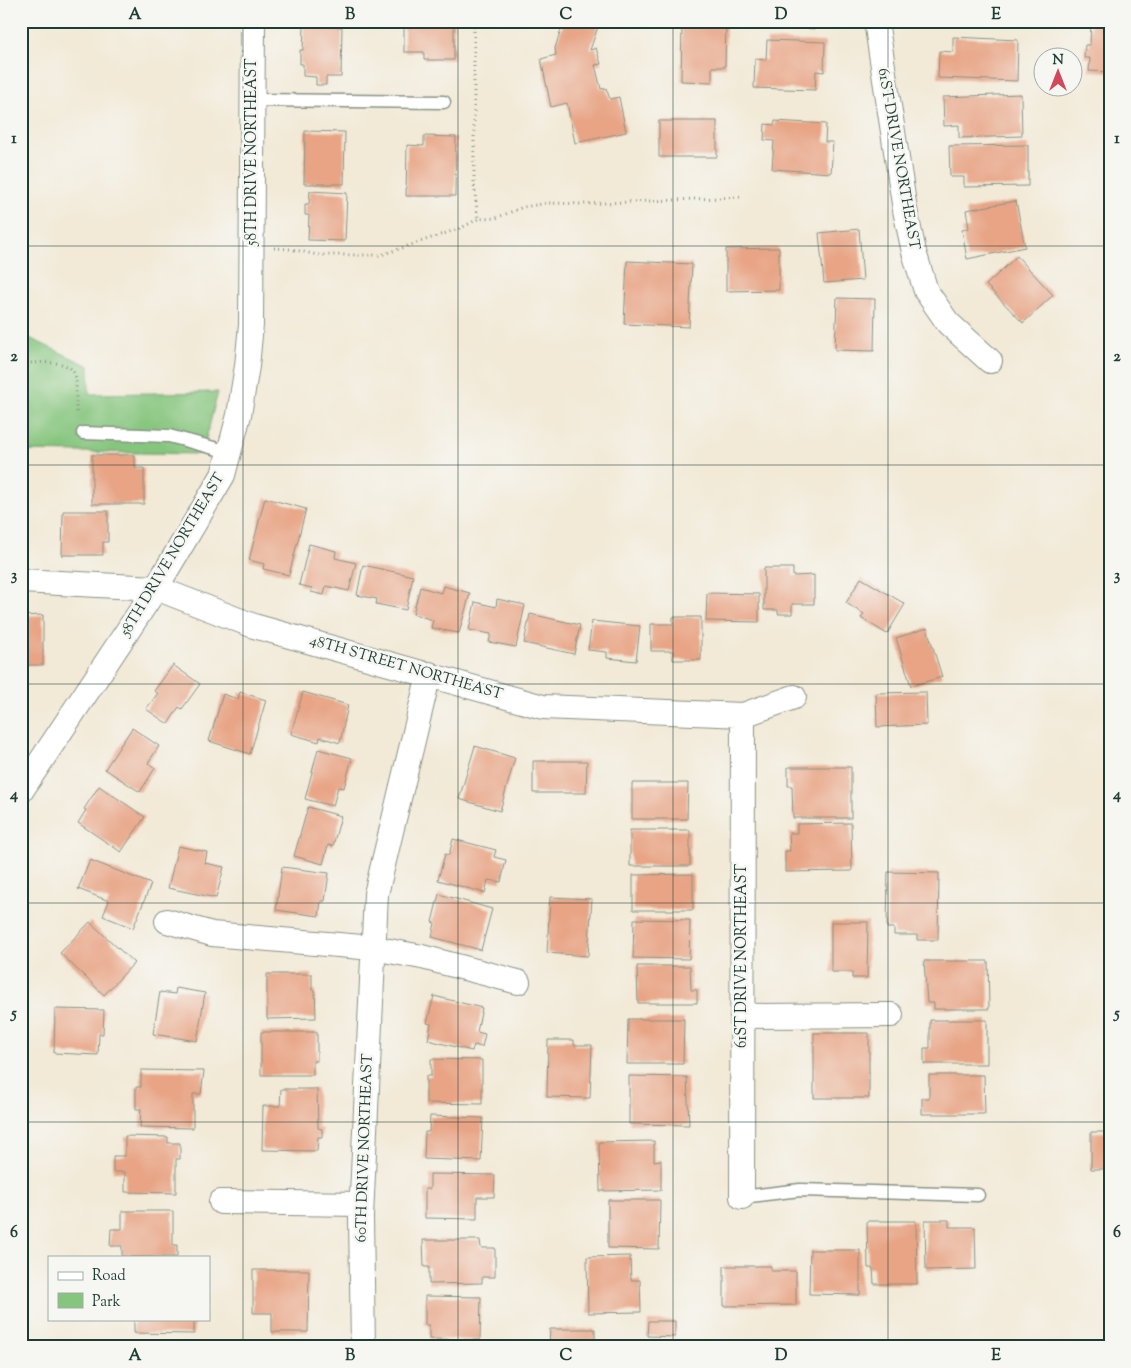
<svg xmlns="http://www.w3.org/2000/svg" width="1131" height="1368" font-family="'Sorts Mill Goudy',serif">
<rect width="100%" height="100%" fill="#f6f6f2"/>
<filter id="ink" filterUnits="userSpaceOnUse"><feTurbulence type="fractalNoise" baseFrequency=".02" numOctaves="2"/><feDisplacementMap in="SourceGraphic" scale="10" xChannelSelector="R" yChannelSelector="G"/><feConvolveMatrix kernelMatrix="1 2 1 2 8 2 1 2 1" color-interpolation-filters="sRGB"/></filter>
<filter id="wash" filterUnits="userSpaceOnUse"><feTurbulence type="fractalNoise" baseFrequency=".0096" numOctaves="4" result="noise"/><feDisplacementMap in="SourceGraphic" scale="20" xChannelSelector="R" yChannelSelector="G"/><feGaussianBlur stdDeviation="1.12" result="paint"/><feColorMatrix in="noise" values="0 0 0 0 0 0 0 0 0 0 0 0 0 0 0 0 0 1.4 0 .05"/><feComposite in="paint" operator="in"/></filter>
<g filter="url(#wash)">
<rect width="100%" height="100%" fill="#f2e9d6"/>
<path fill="#85c57d" stroke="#528158" d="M21 334 89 366V394L218 392 202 454 21 451Z"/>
<g id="blocks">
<path fill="#e8a485" d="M404 21H454V60H424V52H404Z
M564 21H600L590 50 596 48 601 64 595 65 601 89 606 88 610 99 619 97 626 132 575 143 567 103 551 107 541 59 556 55 555 48Z
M682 21H726L725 67H712V82L681 81Z
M761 21H815V29L761 25Z
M1091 21H1110V72L1089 71 1090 58H1084L1085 45H1090Z
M304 26 342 27 341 77H326V85H316V77L303 76V64H300V50H303Z
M953 37 1018 40 1017 81 938 78 939 51 953 52Z
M767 40 825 42 824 72 816 71 815 90 754 88 755 59 766 60Z
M1021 94 1022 136 959 138V125L944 126 943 97Z
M659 121H717V157H659Z
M775 121 826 124 825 142H833L831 173 772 169 774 141 764 140 765 124 774 125Z
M305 131 345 132 344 184H304Z
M424 136 456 137 455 196H406L407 145 424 146Z
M1028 145V186L964 187V177H950L949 146Z
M310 191 347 193 345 241 308 240 309 215H305V204H309Z
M1016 201 1025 247 967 259 962 230 969 228 966 210Z
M859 229 863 280 824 283 819 233Z
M779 248V290L726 291V249Z
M1017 256 1053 295 1023 323 986 285Z
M627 261 692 264 689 327 624 324Z
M837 298 875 299 874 351 835 350Z
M92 455H135V468H144V504H92Z
M265 498 306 509 289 575 263 569 264 564 249 560Z
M63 511H108V542H103V555H62Z
M309 544 336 551 335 558 356 563 349 591 326 586 324 595 311 592 312 588 299 585Z
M363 565 413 576 406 610 376 604 377 599 357 595Z
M764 568H793V576L814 575V604H792V614H778V610H764Z
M861 578 905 604 887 634 861 618 864 614 846 603Z
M443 586 470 593 459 633 431 628 433 620 413 614 420 587 441 593Z
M707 593 759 594V622L706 621Z
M497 599 525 605 516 647 489 642 491 634 469 630 475 602 496 607Z
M530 614 580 625 574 654 524 643Z
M43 615V665H21V616Z
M673 617H701V660H673V651H651V624H673Z
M592 621 640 626 636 661 607 658V652L588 650Z
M927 628 942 677 911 686 896 638Z
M173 665 200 684 182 709 179 707 168 724 146 709 158 693 154 691Z
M240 692 266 700 250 754 209 741 223 694 238 699Z
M303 692 348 705 340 743 320 737 319 742 291 734Z
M926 692 927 725 877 727 876 693Z
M132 728 159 746 148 763 155 768 140 792 105 769Z
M475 746 515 758 500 811 459 799Z
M318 749 352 758 344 788 338 787 333 806 305 799Z
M533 761H587L586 793H533Z
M788 767H851V818H793L792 786H788Z
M632 783H688L687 819H632Z
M99 786 145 817 121 852 78 823 86 810 84 809Z
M308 807 341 816 333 846 328 845 323 864 294 856Z
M851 823 852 871 785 872V851H790L789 833H797V824Z
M630 830H690V866H630Z
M453 839 496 850 494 857 506 860 501 882 488 880 485 893 438 880 445 854 449 855Z
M178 846 207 852 205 863 224 867 216 898 168 888Z
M90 860 151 884 133 928 103 916 109 901 78 889Z
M282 867 329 873 325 901H321L319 916 276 910Z
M888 872 939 873 938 940H917V935H894V928H887Z
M693 874V910H633V875Z
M439 894 492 909 481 950 432 937 435 923 432 922Z
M550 897 592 899 588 956 547 953Z
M634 919 690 920 689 959 633 958Z
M90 922 134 963 104 995 60 953Z
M831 922H868L867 978H852V972H831Z
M924 961H988L989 1009H934V1003H927Z
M637 966H690L691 990H697V1003H638Z
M267 974H312V990H315L316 1018 267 1019Z
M176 988 205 993 197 1041 153 1034 160 992 175 994Z
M434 996 482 1008 477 1032 485 1034 482 1047 474 1045 472 1051 428 1040 431 1024 427 1023Z
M55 1009 104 1010 103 1034H99L98 1055 54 1053Z
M628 1019H684L683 1064H627Z
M930 1020H987V1064H924V1048H930Z
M261 1032H317V1061H313V1075H261Z
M814 1033H869V1098H814Z
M548 1040H574V1045H592L590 1098 547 1097Z
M431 1059 482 1060V1104L426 1103V1076H431Z
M141 1070 204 1071 201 1094H193V1128L140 1127 141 1109H136V1087H141Z
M929 1075H984L985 1114H922V1098H929Z
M629 1076 687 1077 689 1125 629 1124Z
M281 1089H317L318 1128 322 1129V1137H318L317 1151 262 1150 263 1106H280Z
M430 1116 483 1118 481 1161 424 1159 425 1132H429Z
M1091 1132H1110V1169H1091Z
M125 1136 168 1137V1143H180V1159H176V1193L125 1192V1172H113V1156H125Z
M654 1141V1161L661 1160V1190L600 1191 599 1142Z
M430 1174 495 1175 494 1197H477V1219L425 1218V1189H430Z
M608 1200H660L659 1249 608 1248Z
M122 1211H173V1245H177V1257H122V1246H110L111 1229H122Z
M925 1220H949V1227H975L976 1269 926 1270Z
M867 1221H916L917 1284H874L873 1268H868Z
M423 1240H480L481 1248H495V1277H482V1283L429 1284V1267H424Z
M810 1250H860V1295L809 1294Z
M630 1256 631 1280H640L641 1312 588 1313 587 1257Z
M724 1266H771V1271H796V1305L724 1306Z
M253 1270H309L308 1332H272V1313H253Z
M425 1296 481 1297 480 1340 429 1339V1325H425Z
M134 1319H194V1334L134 1333Z
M648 1321H675V1337L647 1336Z
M550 1329H595V1347H549Z"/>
</g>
</g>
<g filter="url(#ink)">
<use href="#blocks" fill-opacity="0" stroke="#889385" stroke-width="1"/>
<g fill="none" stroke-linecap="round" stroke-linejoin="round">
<defs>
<path id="service" d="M252 100 444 102
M83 433 169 436 229 452
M742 1197 800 1190 978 1195"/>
<path id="minor" d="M876 21 905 210 914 252 926 291 948 323 990 361
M21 581 156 588 254 626 543 707 743 715 794 697
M21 791 156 588 223 475 239 415 247 366 251 325 253 21
M167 921 212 934 373 948 422 957 518 982
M742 1016 891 1015
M742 1197 743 715
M221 1202 361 1204
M363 1347 361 1217 376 894 429 674"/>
</defs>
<use href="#service" stroke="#889385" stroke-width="15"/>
<use href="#minor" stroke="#889385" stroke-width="26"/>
<path stroke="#889385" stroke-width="3" stroke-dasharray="1 4" stroke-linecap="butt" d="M474 21V184L478 219
M274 248 290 249 318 255H381L461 228 478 219 496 218 523 207 549 203 583 204 741 197
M21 363C38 364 74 356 76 380 77 392 74 404 78 416"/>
<use href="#service" stroke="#fff" stroke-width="12"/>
<use href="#minor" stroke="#fff" stroke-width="24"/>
</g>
</g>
<path fill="none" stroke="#1f3d34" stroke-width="1" stroke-opacity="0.55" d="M243 21V1347M458 21V1347M673 21V1347M888 21V1347M21 246H1110M21 465H1110M21 684H1110M21 903H1110M21 1122H1110"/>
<g text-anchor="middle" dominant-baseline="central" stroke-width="5" stroke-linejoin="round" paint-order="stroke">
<g font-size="15" fill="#1f3d34" stroke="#f6f6f2">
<text transform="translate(252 152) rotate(-90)">58TH DRIVE NORTHEAST</text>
<text transform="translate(898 159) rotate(80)">61ST DRIVE NORTHEAST</text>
<text transform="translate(173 555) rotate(-59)">58TH DRIVE NORTHEAST</text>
<text transform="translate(406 668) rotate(16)">48TH STREET NORTHEAST</text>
<text transform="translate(742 956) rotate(-90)">61ST DRIVE NORTHEAST</text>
<text transform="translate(365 1148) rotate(-88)">60TH DRIVE NORTHEAST</text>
</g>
</g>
<rect width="1131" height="1368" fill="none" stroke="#f6f6f2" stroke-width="55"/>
<rect x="48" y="1256" width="162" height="65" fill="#f6f6f2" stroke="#a0aca6"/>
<rect x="58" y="1272" width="25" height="8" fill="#ffffff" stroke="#a0aca6"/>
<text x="92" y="1280" font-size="15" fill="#1f3d34">Road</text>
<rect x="58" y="1293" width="25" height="15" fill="#85c57d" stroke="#a0aca6"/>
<text x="92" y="1306" font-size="15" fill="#1f3d34">Park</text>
<g transform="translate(1058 72)"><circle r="24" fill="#f6f6f2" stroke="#a0aca6"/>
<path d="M0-4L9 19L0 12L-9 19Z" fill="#d1495b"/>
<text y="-8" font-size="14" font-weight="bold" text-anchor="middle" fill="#1f3d34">N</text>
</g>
<rect x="28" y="28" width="1076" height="1312" fill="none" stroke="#1f3d34" stroke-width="2"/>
<g font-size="16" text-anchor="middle" font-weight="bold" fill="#1f3d34">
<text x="135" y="19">A</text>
<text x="350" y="19">B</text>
<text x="566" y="19">C</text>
<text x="781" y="19">D</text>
<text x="996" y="19">E</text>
<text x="14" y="143">1</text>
<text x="1117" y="143">1</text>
<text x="14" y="361">2</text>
<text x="1117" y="361">2</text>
<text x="14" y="580">3</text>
<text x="1117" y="580">3</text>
<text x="14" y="799">4</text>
<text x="1117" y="799">4</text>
<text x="14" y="1018">5</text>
<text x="1117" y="1018">5</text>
<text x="14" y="1237">6</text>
<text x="1117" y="1237">6</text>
<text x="135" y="1360">A</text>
<text x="350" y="1360">B</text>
<text x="566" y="1360">C</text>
<text x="781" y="1360">D</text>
<text x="996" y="1360">E</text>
</g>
</svg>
